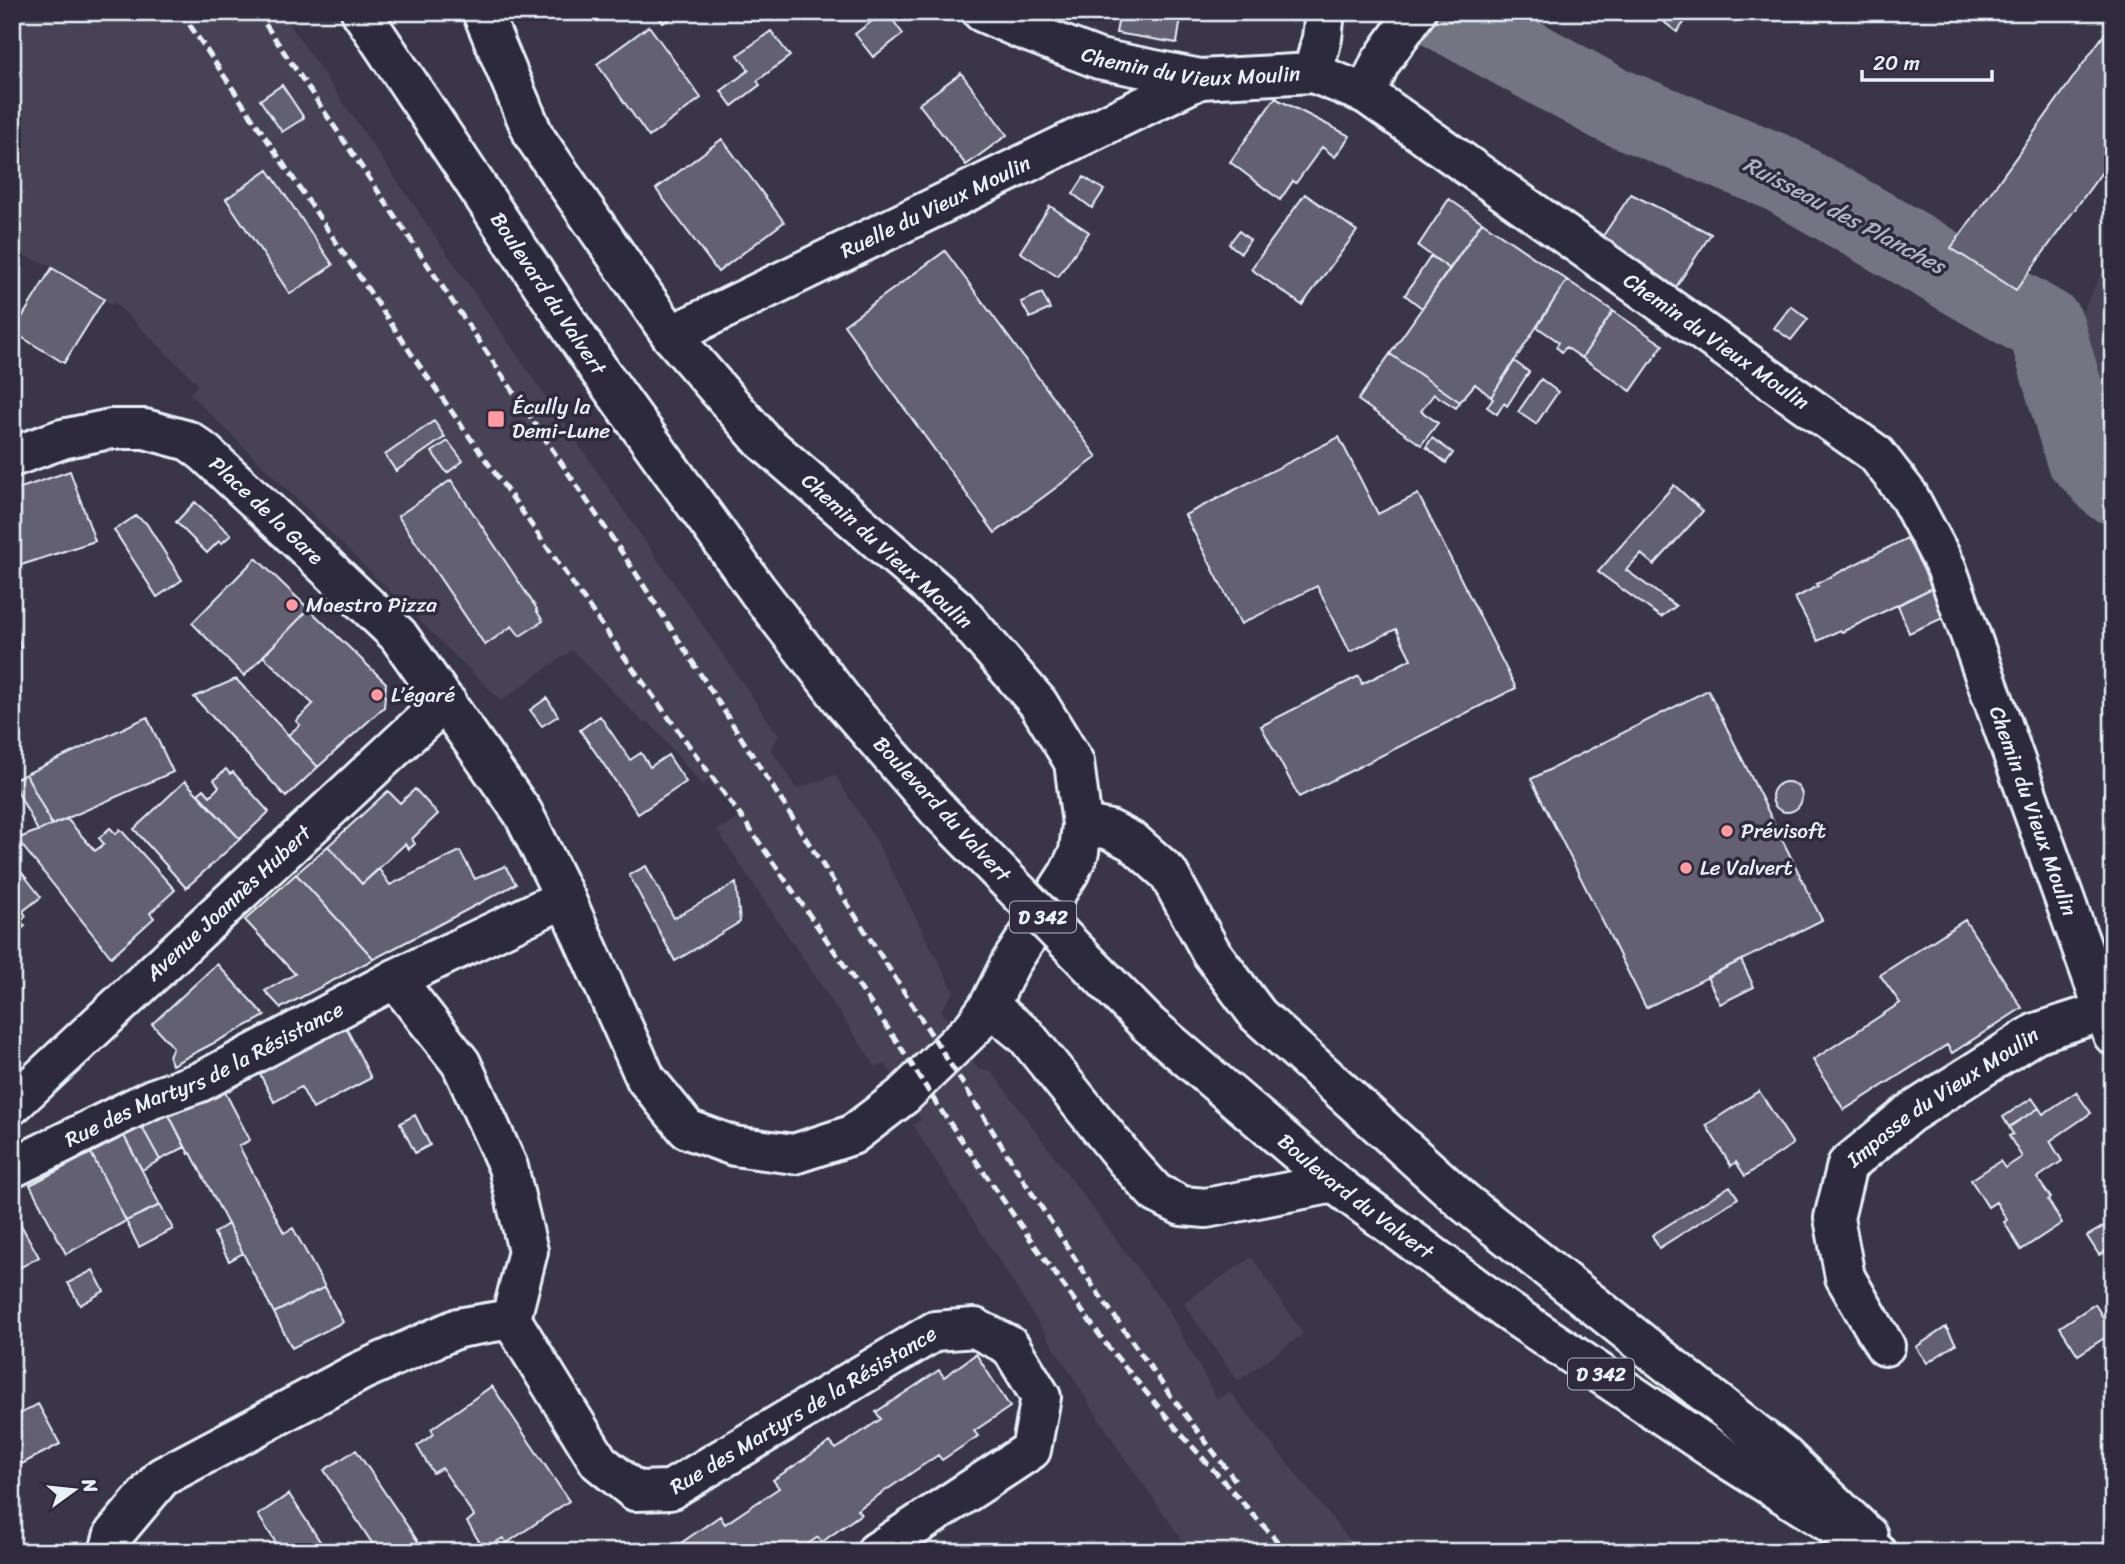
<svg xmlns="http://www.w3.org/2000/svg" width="2125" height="1564" font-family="Sriracha,sans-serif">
<rect width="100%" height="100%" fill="#3a3648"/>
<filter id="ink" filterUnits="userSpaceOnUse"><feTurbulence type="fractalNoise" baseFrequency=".0143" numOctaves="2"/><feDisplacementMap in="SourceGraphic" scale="14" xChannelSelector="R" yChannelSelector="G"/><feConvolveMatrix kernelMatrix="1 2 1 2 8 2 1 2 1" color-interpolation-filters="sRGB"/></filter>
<g filter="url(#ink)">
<path fill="#464354" d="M12 12H281L779 736 771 749 797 789 835 775 876 840 954 992 941 1010 978 1069 991 1071 1167 1308 1217 1399 1230 1392 1359 1552H1191L1119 1450 913 1125 921 1120 885 1064 876 1067 717 830 739 818 708 780 703 786 648 721 644 723 572 650 501 701 190 394 198 384 114 302 112 305 46 264 22 255 12 249Z
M2113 250V477L2092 449 2076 392V324Z
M1252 1257 1303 1334 1238 1381 1183 1303Z"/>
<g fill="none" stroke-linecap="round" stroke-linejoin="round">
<path stroke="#737482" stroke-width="77" d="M1443 12 1610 104 1779 173 2046 327 2083 454 2113 486"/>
</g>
<path fill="#636171" stroke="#e8f1f8" stroke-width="2" d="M656 12H680L663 23Z
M884 12H887L903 34 873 57 855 34Z
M1120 12H1182L1177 43 1116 33Z
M1651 12H1692L1677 32Z
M2113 22V157L2016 290 1951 248Z
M649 26 701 98 649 137 597 64Z
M771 31 790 56 757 81 760 85 732 106 721 91 749 70 738 55Z
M961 73 1007 135 966 165 919 104Z
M282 85 304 118 282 132 260 100Z
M1275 98 1350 136 1335 157 1322 147 1296 183 1293 181 1280 200 1230 162Z
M722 139 784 222 718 272 656 189Z
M268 170 333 265 290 294 226 199Z
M1084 177 1104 190 1092 208 1073 194Z
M1305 194 1357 231 1302 305 1251 269Z
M1631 194 1711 234 1674 290 1601 239Z
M1449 199 1482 222 1450 269 1418 246Z
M1050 206 1089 232 1058 277 1020 252Z
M1482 222 1567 280 1491 397 1475 384 1460 402 1390 354Z
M1239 231 1250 240 1241 253 1229 244Z
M945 251 1097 457 995 533 844 325Z
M1431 256 1450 269 1422 308 1405 295Z
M52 268 104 299 64 363 13 332Z
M1567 280 1613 311 1582 358 1566 347 1562 352 1556 347 1559 342 1537 327Z
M1042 293 1050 309 1030 318 1021 302Z
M1791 306 1808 319 1791 340 1774 328Z
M1613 311 1663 345 1631 391 1582 358Z
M1390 354 1460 402 1456 408 1434 394 1421 411 1438 423 1421 445 1358 400Z
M1514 361 1529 372 1507 406 1504 403 1497 414 1487 407 1493 399 1491 397Z
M1541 379 1558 392 1536 424 1518 412Z
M434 421 445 437 396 471 385 455Z
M1339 437 1378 514 1418 494 1516 688 1299 797 1261 726 1359 676 1362 684 1411 659 1396 629 1350 652 1317 586 1241 624 1185 515Z
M1432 438 1453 453 1446 463 1426 447Z
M448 441 463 461 447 473 432 452Z
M70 471 95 541 12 568V491Z
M451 480 537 609 536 610 543 621 520 636 512 626 485 645 398 516Z
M1674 485 1703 511 1654 565 1641 554 1626 570 1676 606 1661 617 1598 572Z
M195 502 231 535 221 544 219 541 207 553 176 522Z
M136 516 146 523 182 580 157 597 114 530Z
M1909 537 1932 588 1842 632 1840 630 1818 641 1795 598 1818 586 1816 584Z
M256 558 309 609 244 676 192 623Z
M1932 588 1943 618 1909 633 1898 605Z
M309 609 386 683 384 707 318 767 288 735 300 725 296 721 313 704 263 656Z
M12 621 21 647 12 651Z
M236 679 318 767 286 797 194 697Z
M1708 690 1822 920 1646 1008 1531 779Z
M547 698 558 716 542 726 530 710Z
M600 716 630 760 641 753 650 767 668 755 686 782 638 814 580 730Z
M147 717 173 772 52 825 26 774Z
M226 769 230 774 233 772 269 812 240 839 198 794 204 789 210 796 219 787 214 780Z
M26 774 52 825 38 831 12 781Z
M185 781 240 839 186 888 134 829Z
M1772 797a15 15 0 1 1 30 0a15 15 0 1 1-30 0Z
M415 789 438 814 412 839 415 844 409 849 405 844 362 884 328 846 388 791 400 803Z
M67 819 95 851 104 844 99 838 110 828 116 834 120 829 175 890 150 913 154 918 111 957 17 839Z
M328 846 362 884 379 869 390 885 460 851 475 879 505 866 516 884 374 959 296 874Z
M12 860 41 897 23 911 26 916 21 921 25 926 15 934 12 932Z
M646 866 674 918 736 883 740 922 675 961 629 875Z
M296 874 374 959 281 1008 265 991 295 974 245 920Z
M1965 920 2022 1008 1952 1053 1947 1045 1844 1110 1813 1060 1900 1003 1880 975Z
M1741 960 1754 987 1720 1004 1707 977Z
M217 964 265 1016 172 1065 169 1056 173 1047 152 1024Z
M345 1025 371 1078 313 1109 301 1087 274 1102 258 1070Z
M223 1088 250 1140 239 1146 284 1233 293 1228 325 1287 274 1313 191 1153 189 1154 168 1113 170 1111 172 1115Z
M1759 1091 1793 1144 1745 1176 1736 1162 1731 1166 1706 1125Z
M2076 1092 2091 1113 2050 1141 2062 1161 2037 1178 2051 1198 2048 1200 2062 1223 2021 1250 2004 1222 2007 1220 1996 1202 1988 1207 1971 1180 2000 1161 2005 1168 2022 1157 2009 1136 2013 1134 2009 1127 2039 1108 2043 1114Z
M2032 1098 2039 1108 2009 1127 2003 1117Z
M168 1113 185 1147 160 1160 142 1127Z
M415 1115 430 1145 415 1153 400 1123Z
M142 1127 160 1160 142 1170 124 1136Z
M124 1136 160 1205 126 1221 91 1153Z
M91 1153 126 1221 66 1254 30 1185Z
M1730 1186 1738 1198 1659 1248 1652 1235Z
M160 1205 173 1229 139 1247 126 1221Z
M12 1209 39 1257 12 1272Z
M2113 1221V1252L2111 1248 2099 1255 2087 1236Z
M228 1224 243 1253 229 1261 214 1233Z
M93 1270 104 1291 80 1305 68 1283Z
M325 1287 343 1322 292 1348 274 1313Z
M2095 1304 2112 1333 2078 1355 2060 1327Z
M1946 1327 1956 1344 1927 1363 1916 1347Z
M976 1354 1010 1407 974 1431 978 1436 942 1460 938 1455 857 1510 861 1514 822 1542 818 1537 796 1552H668L720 1516 725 1524 779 1488 773 1480 830 1442 836 1449 881 1419 876 1412 939 1370 944 1377Z
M492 1386 569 1501 507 1543 503 1538 484 1549 467 1522 474 1516 442 1468 433 1473 417 1446 434 1434 431 1429Z
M38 1404 60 1444 12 1469V1455L16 1452 12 1444V1418Z
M356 1450 425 1552H378L324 1470Z
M289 1494 327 1552H269L278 1546 258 1515Z"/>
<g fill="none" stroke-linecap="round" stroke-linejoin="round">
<defs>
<g id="street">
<path id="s1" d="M982 12 1023 30 1099 59 1200 79 1313 73 1366 94 1876 454 1908 495 1946 567 2113 1035"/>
<path d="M1313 73 1322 38 1325 12"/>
<path d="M1366 94 1380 63 1416 12"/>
<path id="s2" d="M671 335 1200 79"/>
<path id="s3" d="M12 457 62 439 110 429H145L189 441 205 453 262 506 398 635 523 813 565 898 646 1079 687 1129 734 1146 794 1154 852 1135 903 1096 973 1028 989 1006 1010 964 1069 873 1079 852 1082 824 1074 762 1038 703 956 608 762 440 671 335 534 136 482 12"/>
<path d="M1082 824 1110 830 1133 842 1168 873 1211 952 1258 1015 1464 1202 1783 1455 1868 1536"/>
<path id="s4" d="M395 979 461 1063 508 1167 528 1251 511 1319 599 1462 635 1491 670 1490 935 1331 975 1328 1010 1346 1041 1397 1031 1450 876 1552"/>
<path d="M989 1006 1026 1036 1126 1160 1156 1193 1182 1206 1206 1208 1334 1183"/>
<path id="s5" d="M12 1105 430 715 447 703"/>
<path id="s6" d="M12 1168 152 1099 200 1082 395 979 565 898"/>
<path id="s7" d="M1885 1346 1845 1277 1834 1218 1847 1165 1909 1114 2036 1033 2104 1011"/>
<path d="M109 1552 114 1534 162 1477 361 1371 458 1328 511 1319"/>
</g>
<g id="primary">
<path id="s8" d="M361 12 599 370 758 591 847 706 938 810"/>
<path id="s9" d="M1148 1024 1334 1183 1506 1310 1726 1458 1876 1552"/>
</g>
</defs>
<use href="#street" stroke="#e8f1f8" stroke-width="44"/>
<use href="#primary" stroke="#e8f1f8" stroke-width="44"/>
<use href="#street" stroke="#2f2a3d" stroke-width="38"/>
<use href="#primary" stroke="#2f2a3d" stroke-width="38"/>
<path stroke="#e8f1f8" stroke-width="5" stroke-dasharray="10 5" stroke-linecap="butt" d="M181 12 419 365 618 648 750 829 898 1043 938 1106 1035 1246 1109 1348 1182 1435 1287 1552
M257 12 635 572 965 1087 1026 1184 1093 1286 1168 1392 1235 1480"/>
<defs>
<path id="primary-bridge" d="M938 810 1148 1024"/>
</defs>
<use href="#primary-bridge" stroke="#e8f1f8" stroke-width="44" stroke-linecap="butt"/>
<use href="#primary-bridge" stroke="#2f2a3d" stroke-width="38"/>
</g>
</g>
<g fill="#ff9aa2" stroke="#2f2a3d" stroke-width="2.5">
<rect x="487" y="410" width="18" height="18" rx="3.5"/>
<circle cx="292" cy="605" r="7"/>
<circle cx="377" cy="695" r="7"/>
<circle cx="1727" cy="831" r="7"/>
<circle cx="1686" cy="868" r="7"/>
</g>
<g text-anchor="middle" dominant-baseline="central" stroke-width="7" stroke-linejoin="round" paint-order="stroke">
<g fill="#2f2a3d" stroke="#b0b5c0" stroke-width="2">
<rect x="1010" y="901.5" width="66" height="31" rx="5"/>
<rect x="1568" y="1358.5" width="66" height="31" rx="5"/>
</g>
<g font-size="19" font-weight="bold" fill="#e8f1f8">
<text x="1043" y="917">D 342</text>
<text x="1601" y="1374">D 342</text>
</g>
<g font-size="21" fill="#e8f1f8" stroke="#2f2a3d">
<text stroke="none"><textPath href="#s1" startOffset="219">Chemin du Vieux Moulin</textPath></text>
<text stroke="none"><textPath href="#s2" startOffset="294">Ruelle du Vieux Moulin</textPath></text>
<text stroke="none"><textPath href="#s8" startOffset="338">Boulevard du Valvert</textPath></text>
<text stroke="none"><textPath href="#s1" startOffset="828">Chemin du Vieux Moulin</textPath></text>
<text stroke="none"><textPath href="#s3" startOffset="287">Place de la Gare</textPath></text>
<text transform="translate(887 551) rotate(42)">Chemin du Vieux Moulin</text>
<text transform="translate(942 809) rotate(47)">Boulevard du Valvert</text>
<text stroke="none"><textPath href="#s1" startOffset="1416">Chemin du Vieux Moulin</textPath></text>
<text stroke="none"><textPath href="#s5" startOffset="296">Avenue Joannès Hubert</textPath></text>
<text stroke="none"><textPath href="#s6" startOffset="214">Rue des Martyrs de la Résistance</textPath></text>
<text stroke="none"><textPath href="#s7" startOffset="312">Impasse du Vieux Moulin</textPath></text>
<text stroke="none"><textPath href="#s9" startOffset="270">Boulevard du Valvert</textPath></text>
<text stroke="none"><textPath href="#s4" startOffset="782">Rue des Martyrs de la Résistance</textPath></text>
</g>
<g font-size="21" fill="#e8f1f8" stroke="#2f2a3d" text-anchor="start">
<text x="512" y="407">Écully la<tspan x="512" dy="24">Demi-Lune</tspan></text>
<text x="306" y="605">Maestro Pizza</text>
<text x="391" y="695">L’égaré</text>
<text x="1741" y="831">Prévisoft</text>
<text x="1700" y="868">Le Valvert</text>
</g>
<g font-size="23" font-style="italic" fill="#aeb2bd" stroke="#2f2a3d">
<text transform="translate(1844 215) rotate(28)">Ruisseau des Planches</text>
</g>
</g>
<rect width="2125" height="1564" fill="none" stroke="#2f2a3d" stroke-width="42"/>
<rect x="21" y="21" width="2083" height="1522" fill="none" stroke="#e8f1f8" stroke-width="2.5" filter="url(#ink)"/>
<g transform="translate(74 1490) rotate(75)" stroke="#2f2a3d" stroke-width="5" paint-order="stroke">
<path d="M0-5L12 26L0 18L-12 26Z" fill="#e8f1f8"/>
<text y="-10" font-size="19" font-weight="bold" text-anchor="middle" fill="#e8f1f8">N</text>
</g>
<path d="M1862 70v10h130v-10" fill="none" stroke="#e8f1f8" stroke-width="3.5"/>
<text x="1873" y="70" font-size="21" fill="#e8f1f8" stroke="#2f2a3d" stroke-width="5" paint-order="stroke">20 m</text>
</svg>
